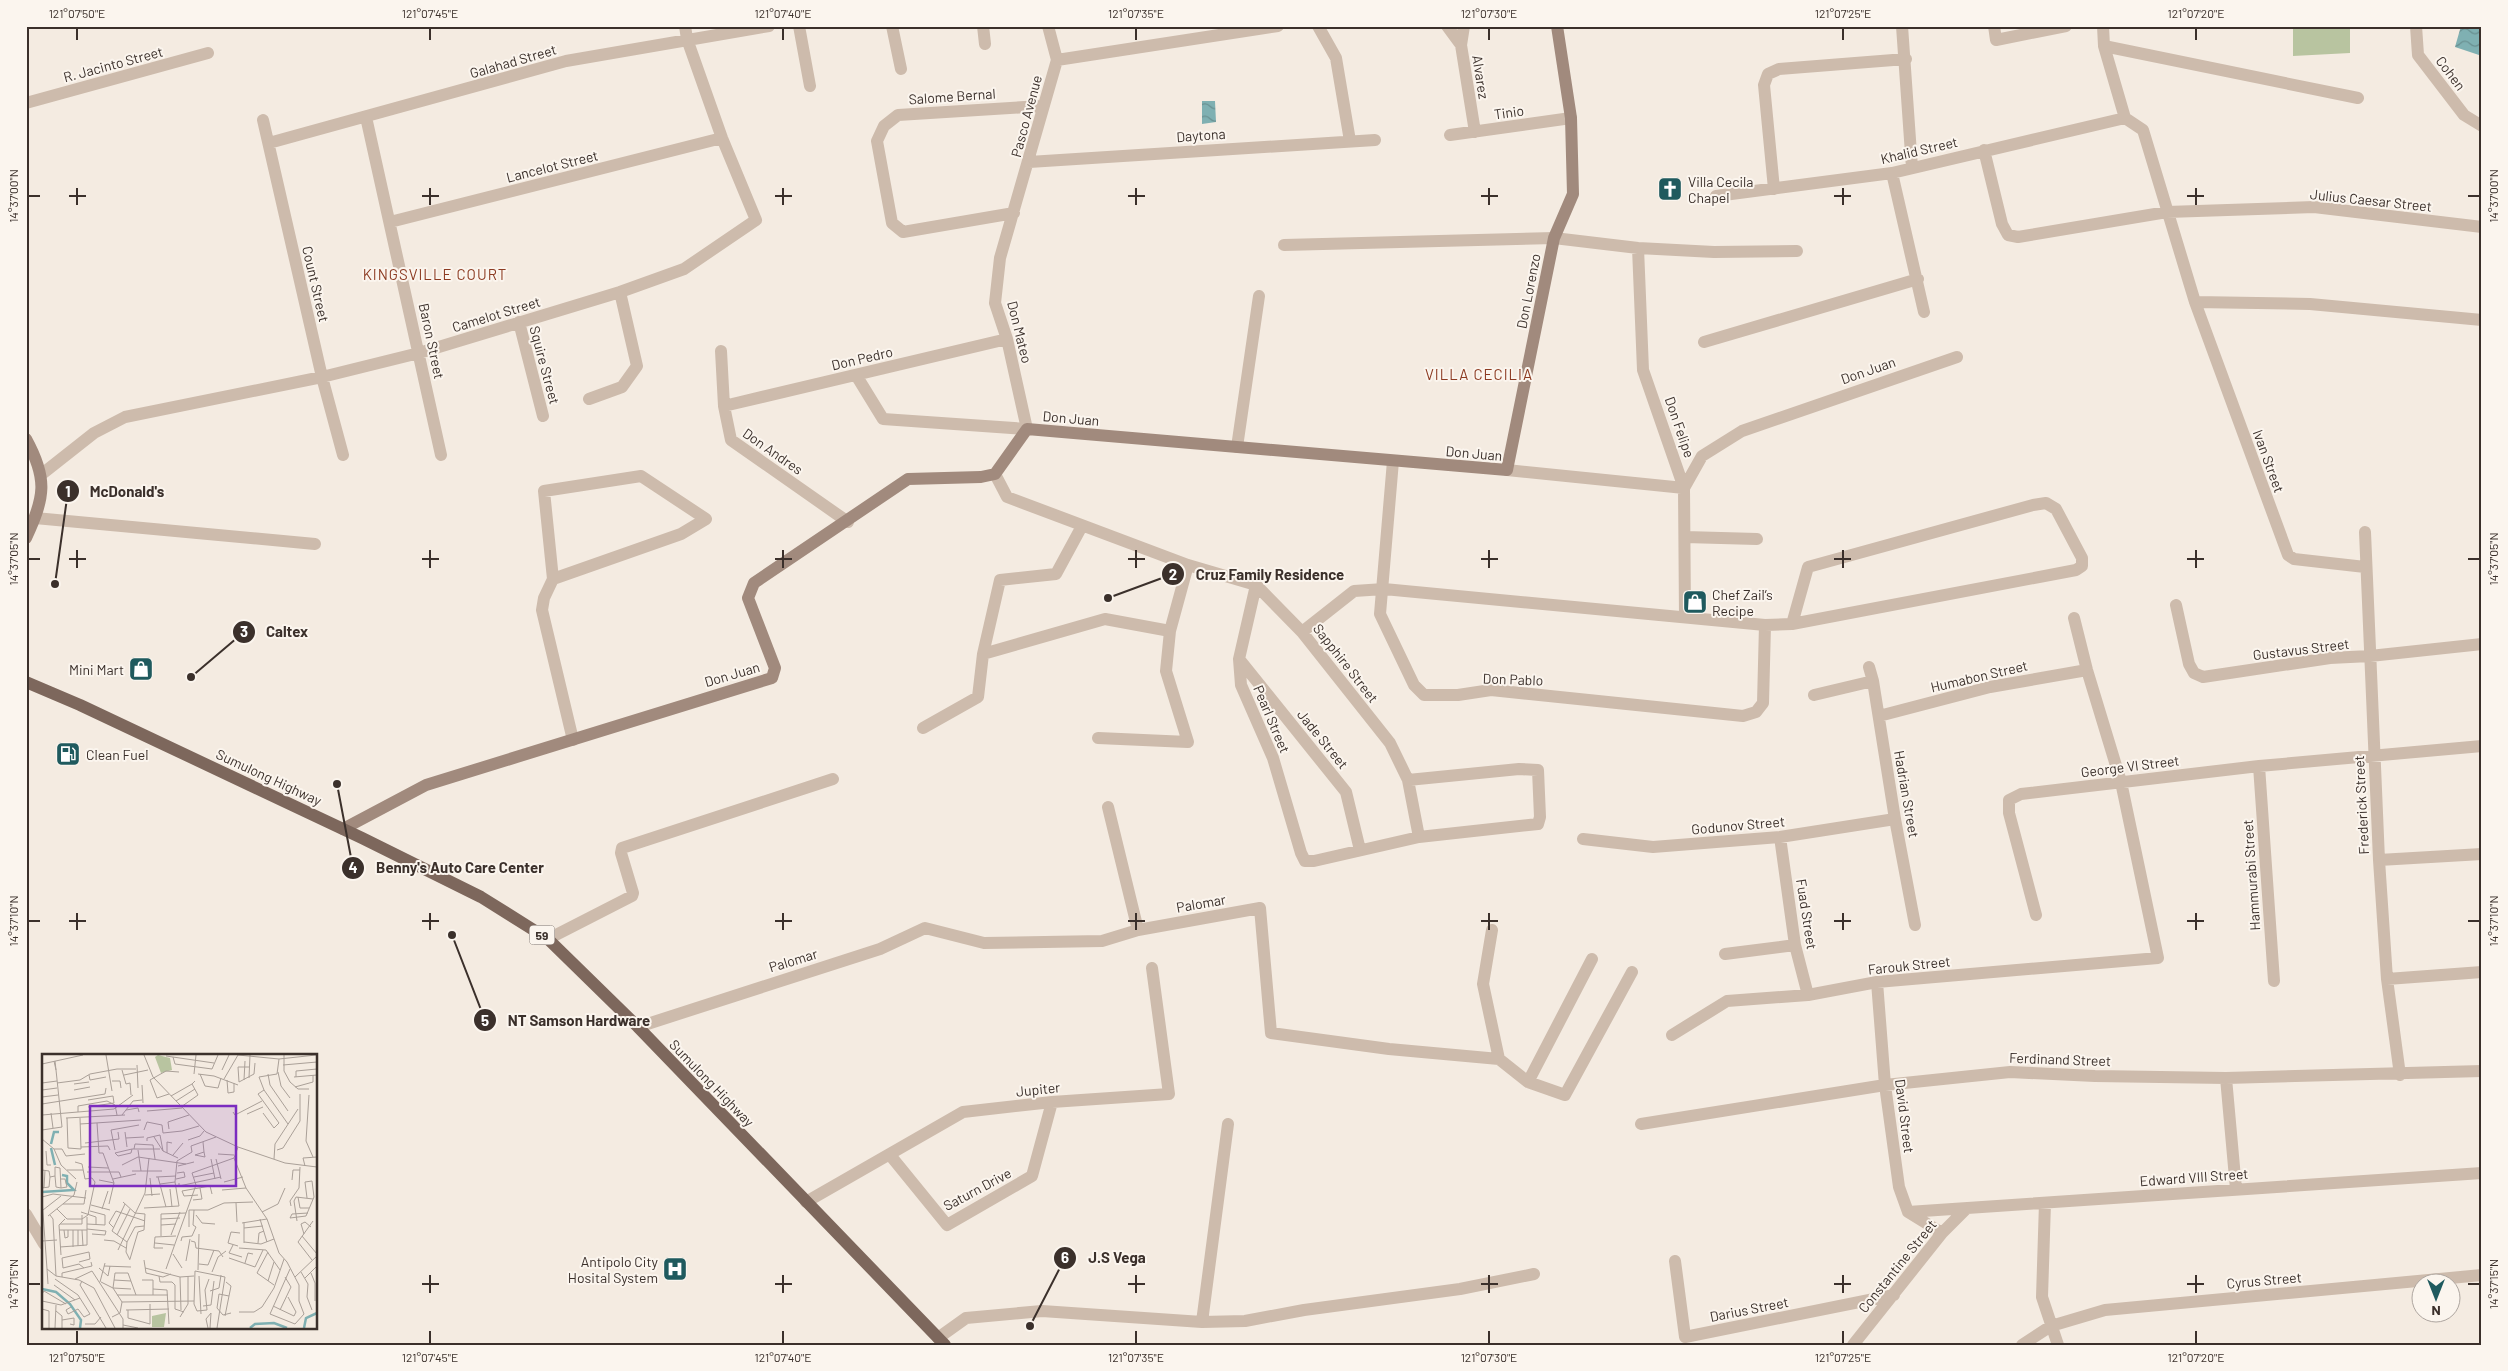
<svg xmlns="http://www.w3.org/2000/svg" width="2508" height="1371" font-family="Barlow,sans-serif">
<defs>
<pattern id="water-waves" width="16" height="10" patternUnits="userSpaceOnUse" patternTransform="scale(1.25)"><rect width="16" height="10" fill="#7fb0b2"/><path d="M0 5q4-4 8 0t8 0" fill="none" stroke="#699091"/></pattern>
</defs>
<rect width="100%" height="100%" fill="#f4ebe1"/>
<path fill="#b8c4a0" d="M2293 26H2350V53L2293 56Z"/>
<path fill="url(#water-waves)" d="M2461 26H2482V56L2455 47Z
M1202 101H1215L1216 122 1202 124Z"/>
<g fill="none" stroke-linecap="round" stroke-linejoin="round">
<path stroke="#cdbbac" stroke-width="12" d="M799 26 810 86
M892 26 901 69
M983 26 985 44
M1318 26 1336 58 1350 141
M1447 26 1461 45
M1464 26 1461 45 1475 132
M1902 26 1912 168
M1994 26 1996 40 2066 26
M2103 26 2104 46 2125 118 2143 130 2195 302 2288 555 2294 559 2365 567
M2416 26 2418 55 2464 115 2482 126
M2104 46 2358 98
M1057 60 1278 26
M26 103 208 53
M366 117 441 455
M263 120 322 377 343 455
M1450 135 1571 118
M269 143 566 61 769 26
M1984 150 2002 224 2008 235 2018 237 2167 212 2314 207 2482 227
M1029 162 1375 140
M1892 173 1924 312
M1774 189 1764 85 1768 74 1779 69 1906 59
M1716 196 1892 173 2125 118
M1014 213 903 232 892 223 877 141 884 126 898 115 1042 106
M390 222 722 138
M1284 245 1554 238 1638 248 1714 252 1797 251
M1638 248 1643 370 1684 488 1685 616
M2195 302 2310 304 2482 320
M519 322 543 416
M1704 342 1918 279
M721 351 724 406 731 440 848 522
M856 375 883 419 1027 429 1007 339 995 303 1000 258 1057 60 1048 26
M589 399 622 387 637 366 620 292
M724 406 1007 339
M1237 447 1259 296
M1393 461 1380 614 1414 685 1424 695H1458L1491 690 1743 716 1756 712 1763 703 1765 625
M1507 470 1684 488
M42 474 94 433 125 417 322 377 419 353 620 292 684 269 756 220 722 138 687 39 685 26
M995 474 1007 497 1188 565 1256 585 1302 632 1390 743 1408 780 1419 837
M1684 488 1702 456 1742 431 1957 357
M35 518 315 544
M2365 532 2379 860 2387 979 2400 1075
M1685 537 1757 539
M553 579 544 491 641 476 706 519 681 534 553 579 544 598 542 610 573 740
M1256 585 1239 659 1241 685 1273 758 1301 853 1305 861H1314L1419 837 1538 824 1540 817 1538 770 1519 769 1408 780
M2176 605 2189 664 2194 673 2203 677 2330 658 2370 656 2482 644
M1302 632 1354 591 1384 589 1765 625 1792 624 2076 570 2082 566V558L2056 509 2046 503 2033 505 1808 567 1792 624
M983 654 1105 619 1170 631
M1239 659 1346 792 1360 850
M1869 667 1873 681 1895 819 1915 925
M1814 695 1873 681
M1879 716 1990 687 2087 670
M923 728 978 697 983 654 1000 580 1056 574 1082 526
M1098 738 1188 742 1166 671 1170 631 1188 565
M2259 766 2274 981
M1108 807 1138 930
M1780 837 1795 945 1808 995
M1583 839 1653 847 1780 837 1895 819
M2379 860 2482 854
M2036 915 2009 813V800L2021 794 2259 766 2482 746
M1492 930 1483 984 1499 1059
M548 939 632 896 633 893 621 853 622 848 833 779
M1725 954 1795 945
M2387 979 2482 972
M1877 982 1885 1085 1899 1187 1908 1212 1942 1233
M638 1027 880 949 925 928 984 943 1102 941 1138 930 1260 908 1271 1033 1389 1049 1499 1059 1528 1082 1592 959
M1672 1035 1727 1001 1808 995 1877 982 2158 958 2121 782 2087 670 2074 618
M2226 1078 2236 1189
M1528 1082 1565 1095 1632 972
M1641 1124 1885 1085 2010 1072 2095 1076 2226 1078 2482 1071
M890 1155 947 1225 1032 1176 1052 1102
M806 1202 963 1112 1052 1102 1169 1094 1152 968
M2045 1203 2042 1297 2058 1345
M1908 1212 2482 1173
M26 1214 44 1244
M1675 1261 1685 1337 1894 1295
M1202 1322 1228 1124
M938 1338 966 1318 1042 1311 1202 1322 1245 1321 1304 1310 1460 1289 1534 1274
M1853 1345 1942 1233 1967 1208
M2022 1345 2051 1326 2105 1310 2482 1275"/>
<path stroke="#a18a7d" stroke-width="12" d="M26 439C48 479 45 497 26 538
M343 829 426 785 772 678 775 668 748 598 754 583 908 479 981 477 995 474 1027 429 1507 470 1554 238 1573 194 1571 118 1557 26"/>
<path stroke="#7d675c" stroke-width="12" d="M26 682 80 705 362 838 481 897 548 939 638 1027 945 1345"/>
</g>
<path fill="none" stroke="#3b302b" stroke-width="2" d="M77 28V40M430 28V40M783 28V40M1136 28V40M1489 28V40M1843 28V40M2196 28V40M77 188V205M430 188V205M783 188V205M1136 188V205M1489 188V205M1843 188V205M2196 188V205M28 196H40M69 196H86M422 196H439M775 196H792M1128 196H1145M1481 196H1498M1834 196H1851M2187 196H2204M2468 196H2480M77 550V568M430 550V568M783 550V568M1136 550V568M1489 550V568M1843 550V568M2196 550V568M28 559H40M69 559H86M422 559H439M775 559H792M1128 559H1145M1481 559H1498M1834 559H1851M2187 559H2204M2468 559H2480M77 913V930M430 913V930M783 913V930M1136 913V930M1489 913V930M1843 913V930M2196 913V930M28 921H40M69 921H86M422 921H439M775 921H792M1128 921H1145M1481 921H1498M1834 921H1851M2187 921H2204M2468 921H2480M430 1275V1293M783 1275V1293M1136 1275V1293M1489 1275V1293M1843 1275V1293M2196 1275V1293M28 1284H40M422 1284H439M775 1284H792M1128 1284H1145M1481 1284H1498M1834 1284H1851M2187 1284H2204M2468 1284H2480M77 1331V1344M430 1331V1344M783 1331V1344M1136 1331V1344M1489 1331V1344M1843 1331V1344M2196 1331V1344"/>
<defs>
<symbol id="church-square" viewBox="-11 -11 22 22"><rect x="-9" y="-9" width="18" height="18" rx="4" fill="#1f5a5e" stroke="#fbf5ee"/><path d="M-1.2-6h2.4v3.5h3.3v2.4h-3.3V6h-2.4V-.1h-3.3v-2.4h3.3Z" fill="#fff"/></symbol>
<symbol id="shop-square" viewBox="-11 -11 22 22"><rect x="-9" y="-9" width="18" height="18" rx="4" fill="#1f5a5e" stroke="#fbf5ee"/><path d="M-5-2.5h2.3a2.7 3.5 0 0 1 5.4 0H5L5.5 6h-11ZM-1.5-2.5h3a1.5 2.3 0 0 0-3 0Z" fill="#fff"/></symbol>
<symbol id="fuel-square" viewBox="-11 -11 22 22"><rect x="-9" y="-9" width="18" height="18" rx="4" fill="#1f5a5e" stroke="#fbf5ee"/><path d="M-5.5-6h7V0h2V4h1.3V-2.5L3-4.5l.8-.8L6-3V5H2.5V1h-1V6h-7ZM-4.2-4.7v3.2H.2V-4.7Z" fill="#fff"/></symbol>
<symbol id="hospital-square" viewBox="-11 -11 22 22"><rect x="-9" y="-9" width="18" height="18" rx="4" fill="#1f5a5e" stroke="#fbf5ee"/><path d="M-5-5h3v3.5h4V-5h3V5h-3V1.5h-4V5h-3Z" fill="#fff"/></symbol>
</defs>
<g fill-rule="evenodd">
<use href="#church-square" x="1656" y="175" width="28" height="28"/>
<use href="#shop-square" x="1681" y="588" width="28" height="28"/>
<use href="#shop-square" x="127" y="655" width="28" height="28"/>
<use href="#fuel-square" x="54" y="740" width="28" height="28"/>
<use href="#hospital-square" x="661" y="1255" width="28" height="28"/>
</g>
<g text-anchor="middle" dominant-baseline="central" stroke-width="4" stroke-linejoin="round" paint-order="stroke">
<rect fill="#fbf5ee" stroke="#756b66" stroke-width="1" x="529.5" y="925.5" width="25" height="19" rx="4"/>
<g font-size="12" font-weight="bold" fill="#3b302b">
<text x="542" y="935">59</text>
</g>
<g font-size="14" fill="#3b302b" stroke="#fbf5ee">
<text transform="translate(513 61) rotate(-16)">Galahad Street</text>
<text transform="translate(113 64) rotate(-15)">R. Jacinto Street</text>
<text transform="translate(2451 73) rotate(53)">Cohen</text>
<text transform="translate(1481 77) rotate(81)">Alvarez</text>
<text transform="translate(952 96) rotate(-4)">Salome Bernal</text>
<text transform="translate(1509 112) rotate(-8)">Tinio</text>
<text transform="translate(1026 116) rotate(-75)">Pasco Avenue</text>
<text transform="translate(1201 135) rotate(-4)">Daytona</text>
<text transform="translate(1919 150) rotate(-13)">Khalid Street</text>
<text transform="translate(552 166) rotate(-14)">Lancelot Street</text>
<text transform="translate(2371 200) rotate(6)">Julius Caesar Street</text>
<text transform="translate(316 284) rotate(77)">Count Street</text>
<text transform="translate(1528 291) rotate(-79)">Don Lorenzo</text>
<text transform="translate(496 314) rotate(-17)">Camelot Street</text>
<text transform="translate(1020 332) rotate(76)">Don Mateo</text>
<text transform="translate(432 341) rotate(78)">Baron Street</text>
<text transform="translate(862 358) rotate(-13)">Don Pedro</text>
<text transform="translate(545 365) rotate(75)">Squire Street</text>
<text transform="translate(1868 370) rotate(-19)">Don Juan</text>
<text transform="translate(1071 418) rotate(5)">Don Juan</text>
<text transform="translate(1680 427) rotate(71)">Don Felipe</text>
<text transform="translate(773 451) rotate(35)">Don Andres</text>
<text transform="translate(1474 453) rotate(5)">Don Juan</text>
<text transform="translate(2269 461) rotate(70)">Ivan Street</text>
<text transform="translate(2301 649) rotate(-7)">Gustavus Street</text>
<text transform="translate(1346 663) rotate(52)">Sapphire Street</text>
<text transform="translate(732 674) rotate(-16)">Don Juan</text>
<text transform="translate(1979 676) rotate(-13)">Humabon Street</text>
<text transform="translate(1513 679) rotate(2)">Don Pablo</text>
<text transform="translate(1272 719) rotate(67)">Pearl Street</text>
<text transform="translate(1323 739) rotate(51)">Jade Street</text>
<text transform="translate(2130 766) rotate(-7)">George VI Street</text>
<text transform="translate(269 777) rotate(25)">Sumulong Highway</text>
<text transform="translate(1907 794) rotate(80)">Hadrian Street</text>
<text transform="translate(2361 805) rotate(-93)">Frederick Street</text>
<text transform="translate(1738 825) rotate(-5)">Godunov Street</text>
<text transform="translate(2251 875) rotate(-94)">Hammurabi Street</text>
<text transform="translate(1201 903) rotate(-10)">Palomar</text>
<text transform="translate(1807 914) rotate(81)">Fuad Street</text>
<text transform="translate(793 960) rotate(-17)">Palomar</text>
<text transform="translate(1909 965) rotate(-6)">Farouk Street</text>
<text transform="translate(2060 1059) rotate(2)">Ferdinand Street</text>
<text transform="translate(712 1083) rotate(46)">Sumulong Highway</text>
<text transform="translate(1038 1089) rotate(-6)">Jupiter</text>
<text transform="translate(1905 1116) rotate(83)">David Street</text>
<text transform="translate(2194 1177) rotate(-4)">Edward VIII Street</text>
<text transform="translate(977 1189) rotate(-28)">Saturn Drive</text>
<text transform="translate(1897 1266) rotate(-51)">Constantine Street</text>
<text transform="translate(2264 1280) rotate(-5)">Cyrus Street</text>
<text transform="translate(1749 1309) rotate(-11)">Darius Street</text>
</g>
<g font-size="14" fill="#3b302b" stroke="#fbf5ee" text-anchor="start">
<text x="1688" y="181">Villa Cecila<tspan x="1688" dy="16">Chapel</tspan></text>
<text x="1712" y="594">Chef Zail’s<tspan x="1712" dy="16">Recipe</tspan></text>
<text x="124" y="669" text-anchor="end">Mini Mart</text>
<text x="86" y="754">Clean Fuel</text>
<text x="658" y="1261" text-anchor="end">Antipolo City<tspan x="658" dy="16">Hosital System</tspan></text>
</g>
<g font-size="15" letter-spacing="1" fill="#8c3b22" stroke="#fbf5ee">
<text x="435" y="274">KINGSVILLE COURT</text>
<text x="1479" y="374">VILLA CECILIA</text>
</g>
</g>
<g transform="translate(42 1054)">
<rect width="275" height="275" fill="#f4ebe1"/>
<path d="M116 1 128 4 130 16 119 19 113 3ZM124 259 122 273H110V262Z" fill="#b8c4a0"/>
<path fill="none" stroke="#7fb0b2" stroke-width="2.5" d="M9 90 12 78H17M9 94 13 111M0 138 32 136 25 129V122L20 121M0 235 14 238 28 250 39 266 38 274M208 274 213 270 232 269 245 274M262 274 264 264 275 259"/>
<path fill="none" stroke="#aaa098" stroke-width="1" d="M64 1 70 37M102 1 111 23 164 78 196 93 243 109 275 113M196 1 237 5 274 1M242 1V17L248 28 256 35H267M124 2 172 9M131 3 133 10 170 15 176 1M237 5 235 20 217 23 222 36 246 70M12 7 14 16 13 7M0 10 41 1M95 11 96 34M241 11 275 8M207 13H196L197 28 212 20 213 9M80 16 84 30 88 29 89 41M180 16 187 1M236 18 239 32 248 44M152 20 154 1M156 20 172 22 196 31M158 20 163 32 176 34 179 24M226 20 228 31 246 57M47 21 48 26 64 23M82 21 106 16M252 23 275 21M254 23V17L275 15M207 24 208 1M182 25 196 1M185 26 186 39 192 38V29M202 26 203 7M70 27H78L79 34M0 29 15 27M15 29 38 26 48 20 75 15H94M32 30 47 28M100 31 101 49M253 33 271 28V21M0 36 15 34M32 36 48 33M127 40 115 44 108 26 124 17 137 18M267 41 264 87 271 103M129 42 150 30M0 43 16 41M134 47 153 35M0 50 63 40 64 34M46 53 72 49 71 42 46 46M139 53 156 41 150 30 153 27M84 56 96 54 97 58M105 57 140 54M36 58V52L65 47 73 51 75 61M191 58 193 61 220 47M9 59 11 74M221 59 232 74 237 69 216 40 222 36M205 60 221 53M0 61 72 55 91 41M80 61 91 47 100 46M24 64 83 61M25 64 26 94 39 95 38 64M55 69 57 99M38 70 99 66M127 75 126 68 147 61M0 76 20 73 14 16M102 76 105 68 120 71 121 79 140 77 157 72M83 78 85 93M112 83 121 97 136 104M84 84 102 83M0 85 12 95 19 111 34 125M146 86 158 82 162 77M105 87V84L118 81 121 97M43 89 77 85 76 78M39 93 66 92 68 96M196 93 192 104 204 134 225 165 237 199 245 208 257 231V247L262 260 253 270 228 260 248 215M12 95H20L24 102 43 100M90 95 89 99 76 102 73 99 90 95H118M92 95 93 90 111 91 113 105M73 96 69 76 97 71M96 96 99 117M235 96 241 94 258 67V40M4 97 5 111H9M57 99H61L72 129 67 150M125 99V88L130 89M176 100 192 101M131 101 141 89M153 101 162 98 161 88M153 101 163 103 162 98M169 105 173 125M174 105 179 125M232 105 233 90 256 55M135 107 150 98 149 92 174 83M80 111 96 103 144 110M136 112 152 108M263 112 261 104 275 103M46 113 66 114M0 116 7 117 8 123 7 133 0 134M25 116H41M90 117H120M45 118H77L79 123M8 123 13 122V113L18 114 19 134 14 133 13 122M114 123 134 122M116 123 124 153M152 123 172 119M108 124 110 142M18 125H23L25 133 19 134M71 125 94 120M134 125 143 123 142 118 135 119M57 126 72 129M250 126 251 116H258M182 128 201 123M137 129V132L179 123M118 130 133 128M88 132H104M2 134 3 116M128 135 130 153M180 136 204 134M103 141 118 140M156 141 142 142 140 137 168 132 170 140M0 143 11 140 44 144M256 143 258 154H267M265 144 263 128 270 127M0 145 5 215 14 222 37 226 52 234 73 274M151 146 160 145 158 134M81 148 93 159 103 160 102 176 96 178M194 149 195 168M21 150H42L44 136M83 150 70 177 85 188M49 151 68 156M249 152 248 147 257 134 258 113M102 154 137 152 133 128 135 107M15 155 25 165H40L46 161 53 128 50 124 43 125 40 110 33 108M60 155 66 137M1 156 19 142M48 157 63 161V171M39 158 54 163V171M220 158 236 150 243 134M266 159 250 160 248 164 264 162 272 143 270 127M8 161 11 165 14 222M154 161 160 169 173 170M6 162 32 141 35 128M119 165 138 164M218 165 225 188M255 167 252 147 254 143 271 145M200 169 225 165M18 170H40V161M45 170 63 171M119 171 134 170M147 173V156H166L182 149 211 148M72 174 67 169 74 157 103 167M202 174 221 172M45 175 64 177 63 181 50 180M17 176H45M22 176 23 184 26 183V176M31 176V193M40 176 41 192M262 180 259 170 263 168 269 173M75 181 88 155M129 181 138 158M119 182V160L144 159M260 182 275 200M62 186 72 187 84 194M0 187 15 186M139 187 140 183 150 182 154 173 151 171 152 156M149 187 153 188 154 194 177 197 181 203M202 188 219 190 232 185M113 189 132 191M202 189V168M216 189 217 179 222 177M191 191 187 199 200 203M36 192V176M196 192 186 189 189 178 198 179M18 193 45 191V163M121 194H112L113 183 134 182M197 194 224 196 238 216M76 196 103 139 107 104M226 198 215 219 232 231M131 200 140 214M19 201 17 171 23 165M187 204 213 213 221 196M88 205 96 178M88 206 84 198 85 188 93 173 102 172M102 206 104 219 121 223 129 220M270 206 256 188 271 167M144 207 148 185M203 209 206 199 211 200M157 210 166 211 172 196M62 212 89 213M21 214 20 204 47 198 48 205 37 208M21 214 37 210 42 214M57 214 66 222 68 212M103 214 138 223 152 222M5 215 6 230M124 215 154 131 150 119 192 104M156 216 157 180M170 218 176 203 184 197M259 218 266 230 265 243 270 256M269 219 273 229V247M117 222 118 228H130L133 231V255L142 258M157 222 159 260M20 223V219L50 212 49 208M138 223 139 256M253 223 275 202M263 224 275 212M13 225 36 241 48 260 42 263 36 255 26 260 24 256 29 253M33 225 50 217 81 265V274M167 225 163 236 165 256 155 257 152 250 153 217 183 223 175 274M72 226 89 227M100 226H111V241M40 227 38 231 64 274M226 227 232 208M58 228 63 209M59 228 71 234 80 248 78 259 70 263M12 231 33 246M71 234 73 219H86L94 241M71 234 89 235M111 235 125 236 127 270M168 237 177 234 179 221M0 240 2 237 24 250M75 241H126M187 242 177 240 175 254 181 261 189 259M0 247 19 251 38 244M80 248 152 247M161 252 169 251 172 227M231 252 252 262 254 258 246 243M0 255 7 257V274M84 256 127 255M86 256V264L108 270V250M238 256 249 233 243 223M14 257 20 262V274M197 258H212L220 253 232 234 242 205M183 262 189 232 184 228M138 263 146 250V222M20 266 32 264V271L28 270M43 270H53L59 263M81 271 96 274M13 274 14 251M166 274 164 265 169 259M168 274 169 259"/>
<path fill="#7b2cbf" fill-opacity="0.15" stroke="#7b2cbf" stroke-width="2.5" d="M48 52H194V132H48Z"/>
<rect width="275" height="275" fill="none" stroke="#3b302b" stroke-width="2.5"/>
</g>
<path fill="none" stroke="#3b302b" stroke-width="2" d="M55 584L68 491M1108 598L1173 574M191 677L244 632M337 784L353 868M452 935L485 1020M1030 1326L1065 1258"/>
<g fill="#3b302b" stroke="#fbf5ee" stroke-width="2">
<circle cx="55" cy="584" r="5"/>
<circle cx="1108" cy="598" r="5"/>
<circle cx="191" cy="677" r="5"/>
<circle cx="337" cy="784" r="5"/>
<circle cx="452" cy="935" r="5"/>
<circle cx="1030" cy="1326" r="5"/>
<circle cx="68" cy="491" r="12"/>
<circle cx="1173" cy="574" r="12"/>
<circle cx="244" cy="632" r="12"/>
<circle cx="353" cy="868" r="12"/>
<circle cx="485" cy="1020" r="12"/>
<circle cx="1065" cy="1258" r="12"/>
</g>
<g font-size="15" text-anchor="middle" font-weight="bold" fill="#fff">
<text x="68" y="497">1</text>
<text x="1173" y="580">2</text>
<text x="244" y="637">3</text>
<text x="353" y="873">4</text>
<text x="485" y="1026">5</text>
<text x="1065" y="1263">6</text>
</g>
<g font-size="15" text-anchor="middle" font-weight="bold" fill="#3b302b" stroke="#fbf5ee" stroke-width="4" stroke-linejoin="round" paint-order="stroke">
<text x="127" y="497">McDonald's</text>
<text x="1270" y="580">Cruz Family Residence</text>
<text x="287" y="637">Caltex</text>
<text x="460" y="873">Benny's Auto Care Center</text>
<text x="579" y="1026">NT Samson Hardware</text>
<text x="1117" y="1263">J.S Vega</text>
</g>
<rect width="2508" height="1371" fill="none" stroke="#fbf5ee" stroke-width="55"/>
<g transform="translate(2436 1298) rotate(180)"><circle r="24" fill="#fbf5ee" stroke="#aea6a0"/>
<path d="M0-4L9 19L0 12L-9 19Z" fill="#1f5a5e"/>
<text y="-8" font-size="14" font-weight="bold" text-anchor="middle" fill="#3b302b">N</text>
</g>
<rect x="28" y="28" width="2452" height="1316" fill="none" stroke="#3b302b" stroke-width="2"/>
<g font-size="12" text-anchor="middle" fill="#3b302b">
<text x="77" y="18">121°07'50"E</text>
<text x="430" y="18">121°07'45"E</text>
<text x="783" y="18">121°07'40"E</text>
<text x="1136" y="18">121°07'35"E</text>
<text x="1489" y="18">121°07'30"E</text>
<text x="1843" y="18">121°07'25"E</text>
<text x="2196" y="18">121°07'20"E</text>
<text transform="translate(2494 196) rotate(-90)" y="4">14°37'00"N</text>
<text transform="translate(14 196) rotate(-90)" y="4">14°37'00"N</text>
<text transform="translate(2494 559) rotate(-90)" y="4">14°37'05"N</text>
<text transform="translate(14 559) rotate(-90)" y="4">14°37'05"N</text>
<text transform="translate(2494 921) rotate(-90)" y="4">14°37'10"N</text>
<text transform="translate(14 921) rotate(-90)" y="4">14°37'10"N</text>
<text transform="translate(2494 1284) rotate(-90)" y="4">14°37'15"N</text>
<text transform="translate(14 1284) rotate(-90)" y="4">14°37'15"N</text>
<text x="77" y="1362">121°07'50"E</text>
<text x="430" y="1362">121°07'45"E</text>
<text x="783" y="1362">121°07'40"E</text>
<text x="1136" y="1362">121°07'35"E</text>
<text x="1489" y="1362">121°07'30"E</text>
<text x="1843" y="1362">121°07'25"E</text>
<text x="2196" y="1362">121°07'20"E</text>
</g>
</svg>
